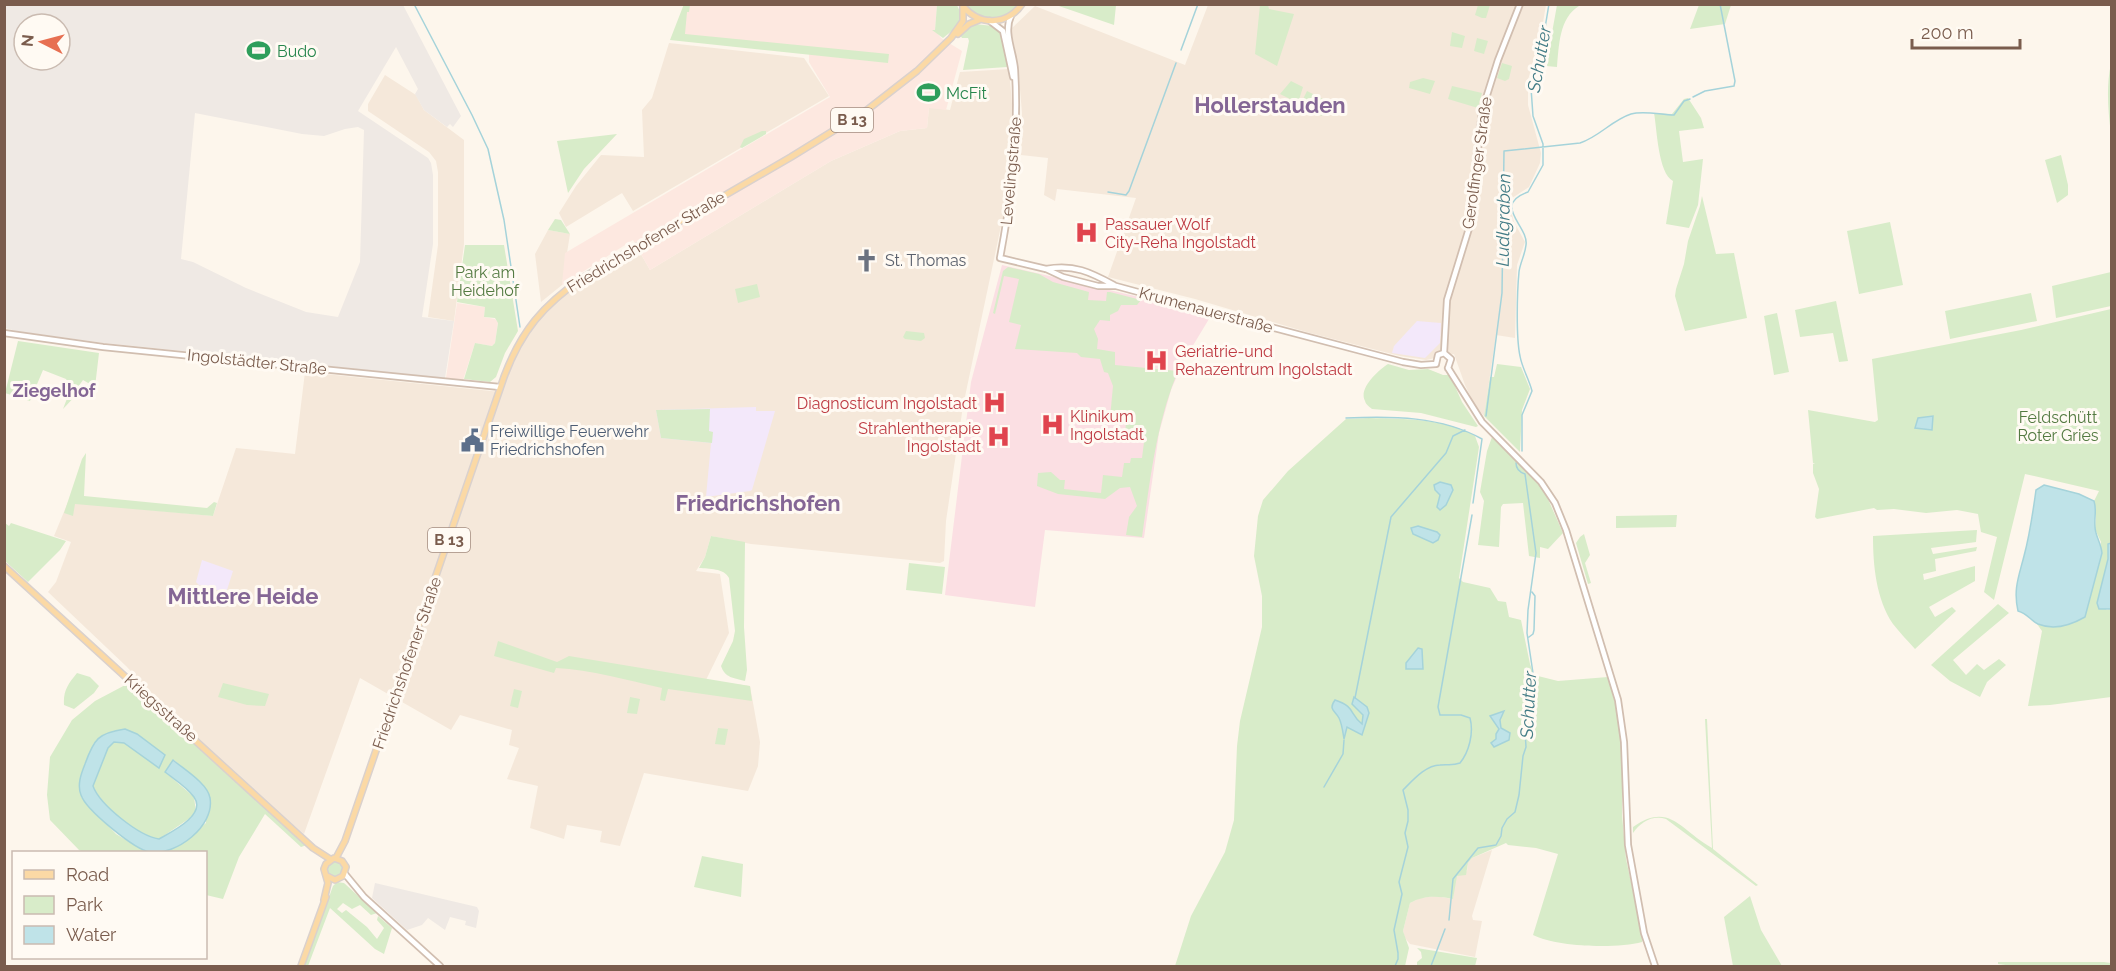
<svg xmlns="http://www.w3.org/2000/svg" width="2116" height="971" font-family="Raleway,sans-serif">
<rect width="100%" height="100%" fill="#fdf6ec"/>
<path fill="#f5e8da" d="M1208 5H1546L1541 34 1528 80V105L1541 153 1540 163 1529 187 1512 198 1509 204 1514 222 1525 242 1517 265 1515 338 1496 335 1484 416 1474 404 1465 385 1454 354 1426 360 1400 356 1310 333 1195 299 1108 277 1136 198 1057 189 1055 201 1044 195 1048 158 1021 155 1022 113 1018 66 1011 29 1035 6 1185 65Z
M669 43 804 58 829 96 633 211 622 193 566 227 559 213 576 186 601 155 644 157 642 110 652 98Z
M1009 69 1012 104 1011 146 1005 207 963 406 946 521 944 561 940 563 751 544 711 536 705 557 696 571 720 574 729 633 706 680 750 686 760 742 758 766 748 791 644 773 620 846 600 842 602 831 567 825 564 839 530 828 538 786 507 779 519 748 509 745 512 730 460 715 451 730 360 678 304 834 250 788 190 733 126 666 48 592 56 582 71 542 54 536 68 502 213 516 236 448 295 454 305 372 501 392 512 358 539 317 572 287 638 249 650 270 831 161 900 131 927 128 929 107 950 110 960 72Z
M385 75 416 95 424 110 464 140V244L454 321 428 317 438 245V172L436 161 429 152 368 111V104Z
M548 230 570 234 562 285 541 302 535 254Z
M1492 850 1472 916 1473 920 1482 921 1475 957 1410 944 1405 938 1403 931 1410 903 1420 898 1435 896 1453 899 1455 879 1457 876 1467 871 1468 863 1472 858Z"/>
<path fill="#fde8e0" d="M686 5H937L935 30 941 38 962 51 946 110 929 108 927 128 900 131 831 161 650 270 633 240 562 285 565 253 830 97 809 62V47L683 35Z
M457 303 485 307 484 317 495 319 498 322 495 343 492 346 475 343 463 380 446 378Z"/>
<path fill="#efe9e4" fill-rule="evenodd" d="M4 5H403L461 116 453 127 450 124 447 127 424 110 415 94 418 89 396 47 358 111 428 158 431 163 433 175V244L422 317 454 321 445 378 104 343 16 331 5 328ZM24 24H60V60H24ZM195 113 302 134 324 136 345 129 358 127 364 130 360 262 338 317 306 312 246 288 193 262 181 259Z
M375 883 477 907 479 911 476 928 465 925 466 921 450 917 445 930 428 918 422 925 407 930 372 898Z"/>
<path fill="#f3e8fa" d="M1417 321 1441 323 1440 343 1425 358 1392 353 1394 346Z
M756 407V411H775L752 490 750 491 706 497 711 443 661 438 656 410Z
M202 560 233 571 227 590 224 592 199 585 196 582Z"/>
<path fill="#fbdfe3" d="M1002 265 1212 314 1183 362 1171 390 1159 433 1144 538 1045 530 1035 607 945 595 971 382Z"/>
<path fill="#d8ecc9" d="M684 4 690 5 689 12H687L685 34 889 54 888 63 670 40Z
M937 5H957L962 16 958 26 943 38 932 30H935Z
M964 5H1019C1000 24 984 22 964 5Z
M1056 5H1116L1114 25Z
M1260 5H1268L1269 9 1294 14 1277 66 1255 54Z
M1478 5H1490L1486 18H1482L1475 15Z
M1557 5 1579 6C1559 18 1559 46 1557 67L1546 66Z
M1699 5H1731L1725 24 1690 29Z
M975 24 993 26 1001 30 1009 65 1007 67 963 70 969 41 968 38H962L960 35Z
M1452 32 1465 36 1462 48 1450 46Z
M1477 38 1488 41 1484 54 1474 51Z
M1502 63 1512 66 1509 79 1505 81 1497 78Z
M2111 63H2112L2111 134C2108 110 2106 87 2111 63Z
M1423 78 1435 81 1430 94 1409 88 1410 82Z
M1291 81 1303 87 1298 103 1280 94Z
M1452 86 1482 93 1478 108 1448 99Z
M1307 91 1329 102 1322 116 1300 105Z
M1688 98 1701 118 1704 128 1679 131 1683 162 1703 159 1698 205 1689 228 1666 224 1673 181C1658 173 1657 129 1654 113L1672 114 1684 99Z
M762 131H766V134L742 148 740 147 744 139Z
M617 134 584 169 568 193 557 141Z
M2061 155 2068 185V195L2057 203 2045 160Z
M1702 196 1716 254 1734 253 1747 318 1685 331 1675 296 1676 289 1684 264 1688 241 1700 206Z
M555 219 561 220 570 234 548 230Z
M1890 222 1903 285 1859 294 1847 231Z
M465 245H504L518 331 505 353 496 377 490 382 464 379 475 343 492 346 495 343 498 323 495 318 484 317 485 307 457 302Z
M1008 267 1039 274 1053 282 1089 292 1088 300 1106 301 1107 292H1110L1141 300 1137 305H1121L1118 311 1110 315V321L1100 320 1094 329 1098 339 1097 349 1115 352V365L1178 371C1156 424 1150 480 1142 537L1126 535 1129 517 1137 506 1130 487 1120 488 1105 499 1058 494 1037 486 1038 473 1051 472 1060 480H1065L1064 489 1101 493 1103 475 1122 477 1124 463H1130L1131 458H1142L1144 442 1125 439 1126 420 1110 418 1113 386 1108 373 1104 372 1100 359 1081 357 1077 353 1015 349 1021 325 1009 322 1019 279 1004 276 995 314 993 313 1003 271Z
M2111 272V306L2056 318 2052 286Z
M757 284 760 297 738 303 735 289Z
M2031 293 2037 321 1950 339 1945 311Z
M1836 301 1848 361 1839 362 1833 333 1800 337 1795 310Z
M2111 309V543L2108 544V559L2097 603 2107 610 2111 609V697L2050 705 2028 706 2042 631 2037 624C2056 628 2068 626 2085 617L2101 542 2095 529 2096 516 2094 501 2099 491 2025 474 1994 600 1984 592 1997 537 1981 532 1978 514 1957 510 1926 513 1894 509 1877 510 1874 508 1817 519 1815 517 1819 489 1813 473V464L1815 463H1813L1808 410 1875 422 1878 420 1872 359 2021 330Z
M1777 313 1789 372 1774 375 1764 316Z
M906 331 924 333 925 338 921 341 905 339 903 337Z
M18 341 99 353 95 387 83 380 78 387 79 392 63 409 71 388 66 379 43 370 30 401 5 393Z
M1388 364 1409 370 1428 369 1443 375H1450L1462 402 1478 426 1476 427 1421 413 1372 409C1370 407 1366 405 1365 401 1358 388 1379 370 1388 364Z
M1497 364 1521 367 1530 389 1522 410 1520 452 1484 416 1490 377H1494Z
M710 409 709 431 713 432 712 443 661 438 656 410Z
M1369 418C1405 419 1444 418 1475 436L1479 447 1459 578 1463 582 1490 588 1498 601 1506 602 1509 617 1521 620 1530 664 1534 675 1558 681 1608 677 1616 707 1622 744V815L1626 859 1643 938 1642 942C1616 949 1556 947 1533 935L1558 854 1536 848 1508 845 1506 843 1472 858 1468 863 1466 875 1457 876 1453 899C1437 896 1425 895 1410 903L1403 931 1409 948 1405 966H1175L1191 916 1225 852 1234 820 1237 746 1240 721 1262 627V596L1254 556 1258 516 1263 500 1288 471 1346 419Z
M1492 437 1522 466 1544 490 1563 533 1548 549 1540 547V558L1529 556 1523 503 1503 504 1501 507 1499 547 1478 545 1484 501 1480 492 1487 451Z
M86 453 84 496 207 508 214 502 217 503 213 516 75 504 73 516 64 513 82 459Z
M1677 515 1676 527 1616 528V516Z
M5 523 9 526 11 523 66 541 60 550 28 582 5 561Z
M1977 530 1976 542 1931 548 1933 554 1977 547 1976 551 1935 559 1936 571 1923 574 1924 580 1975 566V581L1929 607 1935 617 1952 607 1956 611 1915 649C1908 641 1900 633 1893 624 1876 599 1873 565 1873 536Z
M1584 534 1590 555 1585 563 1591 583 1588 584 1576 543 1580 537Z
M711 536 745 542 744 627 747 670 745 681C734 678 725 678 721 666L733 641 735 631 729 578C724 568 709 569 699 568L705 557Z
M909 563 945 567 942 594 906 590Z
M1998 604 2009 613 1953 660 1966 675 1977 664 1984 670 1999 659 2006 665 1987 682 1980 697 1950 681 1931 665Z
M498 641 557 662 569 656 750 686 752 701 668 689 665 701 660 700 662 688C627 680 591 670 556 668L554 673 494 656Z
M77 673 90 677 99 686 94 693 74 709 64 705C63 691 68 684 77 673Z
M129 683 307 845 301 847 265 814 239 857 223 899 206 895V852H162L171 850 206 823 205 787 174 760 165 772 194 797 196 812 193 816 159 839C138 836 100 805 93 785L108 748 114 742H124L138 751 137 734 94 743 84 766 81 797 116 834 146 852H152H83L79 850 50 820 47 795 50 757 72 720 95 701Z
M223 683 269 694 265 706 247 705 218 697Z
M514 689 522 691 518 708 510 706Z
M630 697 640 699 637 714 627 713Z
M1705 719H1707L1713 849 1758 885 1756 886 1666 819C1652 815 1641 822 1633 833V827C1670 801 1681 831 1712 848Z
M718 728 728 729 725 745 715 744Z
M702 856 743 864 741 897 694 887Z
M327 869a8 8 0 1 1 16 0a8 8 0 1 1-16 0Z
M337 882 344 883 377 913 371 915 360 905 352 909 343 903 337 909 342 913 346 910 367 927 377 939 384 928 377 920 378 916 392 928 384 954 375 949 330 908 308 966H304L333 886Z
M1750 896 1761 930 1782 966H1733L1724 917Z
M1417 948 1477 958 1475 966H1417V962L1422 958 1421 952Z
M1998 962H2104L2111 963 2112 966H2013L1998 964Z"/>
<path fill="#bfe3e8" stroke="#a5d3da" stroke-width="1.5" d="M1933 416 1932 430 1915 428 1918 418Z
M1440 482 1451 485 1453 490 1446 505 1440 510 1437 507 1440 495 1435 490 1434 485Z
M2044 485 2079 494 2094 501C2097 510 2094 518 2095 527 2095 535 2101 543 2102 553L2085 617C2071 625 2055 631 2038 624 2030 620 2028 614 2018 611 2013 589 2019 576 2024 556 2030 534 2033 512 2036 490Z
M1418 526 1437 532 1440 535 1438 540 1433 543 1413 534 1411 528Z
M2111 543V609H2099L2097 603 2108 559V544Z
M1418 648 1422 649 1423 669H1406V663Z
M1354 697 1367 707 1369 713 1362 735 1347 727 1344 739C1343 733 1342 724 1339 718 1335 710 1328 710 1335 700 1356 707 1349 714 1362 724L1363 715 1352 704Z
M1504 711 1500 720 1501 728 1510 733 1509 740 1494 747 1491 743 1496 739V734L1499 729 1490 716Z
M125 729 137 734 165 755 159 768 124 743 114 742 108 748 93 786C100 805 139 836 159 839 171 832 207 815 194 797 187 787 174 779 165 772L173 760C185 770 208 784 210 798 215 826 176 856 150 852 135 850 86 810 81 795 77 785 81 774 85 764 94 739 98 733 125 729Z"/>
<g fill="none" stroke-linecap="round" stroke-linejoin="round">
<path stroke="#a5d3da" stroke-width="1.5" d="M414 4 472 115 488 149 504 220 520 327
M1181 50 1198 4
M1693 97 1705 91 1734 86 1735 81 1720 4
M1108 192 1126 195 1129 191 1176 63
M1486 416 1502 293 1504 151 1580 143C1599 137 1612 120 1631 114 1644 110 1661 115 1674 115L1684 101 1690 99
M1346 418C1392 416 1441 416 1482 439L1473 503
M1522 451V415L1532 391C1529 379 1522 368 1520 356 1516 338 1517 292 1519 272 1520 263 1525 255 1526 245 1529 226 1491 205 1528 192L1543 165V144L1533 116 1531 88 1540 58 1549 4
M1529 637 1533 634 1534 630 1535 596 1532 592
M1355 698 1391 517 1446 453 1453 436 1465 430
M1324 787 1343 754 1344 740
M1449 920 1453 879 1478 848 1496 845 1501 836 1502 828 1507 819 1515 812 1519 795 1523 756 1526 747 1525 731 1532 706 1533 673 1527 633 1528 610 1536 553 1525 474C1519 472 1516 469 1516 463
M1395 966 1398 959V953L1394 930 1402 894 1399 882 1408 847 1405 833 1408 821V810L1403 790C1413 780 1426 765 1440 765 1448 764 1452 766 1460 763 1469 752 1474 733 1470 718L1461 715H1440L1438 707 1472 515
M1431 966 1445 929"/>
<defs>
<path id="minor" d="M1011 16C1003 32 1014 53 1015 70 1019 134 1012 195 1000 258L1046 269 1063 277 1098 286H1116L1149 295 1403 362 1421 365 1436 364
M990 21 1003 31 1013 77
M1046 269C1074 264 1090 272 1114 285
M4 333 103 347 500 387
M1444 353 1447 300 1470 225 1482 111 1498 60 1520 4
M1444 353 1451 359 1448 368
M1436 364 1438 355 1444 353
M1448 368 1482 422 1541 482 1555 503 1566 530 1618 700 1624 742 1628 845 1644 933 1655 966
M345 874 364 897 440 966"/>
<path id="major" d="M963 6C979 26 1007 26 1022 4
M958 34 969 24 979 20
M4 566 313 848 330 859
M336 858 345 841 504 377C521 331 543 305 584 277L791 157 867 110 917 71 951 38 963 21V6
M324 900 328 883 324 869 326 864 334 858 342 861 346 867 343 876 335 880 327 876
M301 966 326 897"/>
</defs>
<use href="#minor" stroke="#d1beb0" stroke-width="8"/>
<use href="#major" stroke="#dad1cd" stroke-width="8"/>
<use href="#minor" stroke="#fff" stroke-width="4.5"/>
<use href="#major" stroke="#fbd9a5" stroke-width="5"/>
</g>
<defs>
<symbol id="stadium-bare" viewBox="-9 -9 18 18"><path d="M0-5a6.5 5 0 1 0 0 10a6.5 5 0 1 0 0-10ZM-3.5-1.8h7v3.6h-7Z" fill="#2e9e5b" stroke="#fffaf3" stroke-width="2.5" paint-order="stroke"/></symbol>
<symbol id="hospital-bare" viewBox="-9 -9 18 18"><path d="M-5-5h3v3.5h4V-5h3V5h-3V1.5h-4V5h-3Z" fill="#e0444e" stroke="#fffaf3" stroke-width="2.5" paint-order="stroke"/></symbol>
<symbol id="church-bare" viewBox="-9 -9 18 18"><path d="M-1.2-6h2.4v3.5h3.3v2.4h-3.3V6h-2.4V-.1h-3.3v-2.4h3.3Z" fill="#6b7280" stroke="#fffaf3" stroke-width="2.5" paint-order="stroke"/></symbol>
<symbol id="civic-bare" viewBox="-9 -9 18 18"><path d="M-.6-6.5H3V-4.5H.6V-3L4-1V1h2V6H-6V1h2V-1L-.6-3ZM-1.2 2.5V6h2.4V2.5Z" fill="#5c6f8a" stroke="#fffaf3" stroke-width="2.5" paint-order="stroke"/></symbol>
</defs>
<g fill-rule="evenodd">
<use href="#stadium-bare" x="242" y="34" width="33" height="33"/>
<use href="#stadium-bare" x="912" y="76" width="33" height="33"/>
<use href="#hospital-bare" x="1070" y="216" width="33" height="33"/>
<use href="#church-bare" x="850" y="244" width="33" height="33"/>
<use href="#hospital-bare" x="1140" y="344" width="33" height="33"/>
<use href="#hospital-bare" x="978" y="386" width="33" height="33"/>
<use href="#hospital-bare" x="1036" y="408" width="33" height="33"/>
<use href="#hospital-bare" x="982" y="420" width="33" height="33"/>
<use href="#civic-bare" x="456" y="424" width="33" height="33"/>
</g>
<g text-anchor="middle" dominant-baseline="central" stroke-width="6" stroke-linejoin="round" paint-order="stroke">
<g fill="#fffaf3" stroke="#a28b7f" stroke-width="1.5">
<rect x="831" y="108" width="42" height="24" rx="4.5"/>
<rect x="428" y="528" width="42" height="24" rx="4.5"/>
</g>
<g font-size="15" font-weight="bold" fill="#7a5c4d">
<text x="852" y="120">B 13</text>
<text x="449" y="540">B 13</text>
</g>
<g font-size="16" fill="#27864d" stroke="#fffaf3" text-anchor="start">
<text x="277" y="51">Budo</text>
<text x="946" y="93">McFit</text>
</g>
<g font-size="16" fill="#7a5c4d" stroke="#fffaf3">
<text transform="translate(1477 163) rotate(-82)">Gerolfinger Straße</text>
<text transform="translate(1011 171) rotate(-85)">Levelingstraße</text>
<text transform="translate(646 242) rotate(-31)">Friedrichshofener Straße</text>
<text transform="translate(1206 310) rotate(15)">Krumenauerstraße</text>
<text transform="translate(257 362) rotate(6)">Ingolstädter Straße</text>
<text transform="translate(407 663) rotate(-71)">Friedrichshofener Straße</text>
<text transform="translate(161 708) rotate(42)">Kriegsstraße</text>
</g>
<g font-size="16" fill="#be3a42" stroke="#fffaf3" text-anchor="start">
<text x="1105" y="224">Passauer Wolf<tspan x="1105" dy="18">City-Reha Ingolstadt</tspan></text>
<text x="1175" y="351">Geriatrie-und<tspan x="1175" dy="18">Rehazentrum Ingolstadt</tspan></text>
<text x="977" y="403" text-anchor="end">Diagnosticum Ingolstadt</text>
<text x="1070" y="416">Klinikum<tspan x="1070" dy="18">Ingolstadt</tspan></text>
<text x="981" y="428" text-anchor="end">Strahlentherapie<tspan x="981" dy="18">Ingolstadt</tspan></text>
</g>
<g font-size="16" fill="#5b616d" stroke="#fffaf3" text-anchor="start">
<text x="885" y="260">St. Thomas</text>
</g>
<g font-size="16" fill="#537a41" stroke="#fffaf3">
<text x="485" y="272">Park am<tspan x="485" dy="18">Heidehof</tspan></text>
<text x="2058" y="417">Feldschütt<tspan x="2058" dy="18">Roter Gries</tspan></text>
</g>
<g font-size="16" fill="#4e5e75" stroke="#fffaf3" text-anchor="start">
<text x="490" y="431">Freiwillige Feuerwehr<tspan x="490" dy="18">Friedrichshofen</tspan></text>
</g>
<g font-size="18" font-style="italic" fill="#437c86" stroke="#fffaf3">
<text transform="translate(1539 59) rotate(-80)">Schutter</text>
<text transform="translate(1503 220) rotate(-89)">Ludlgraben</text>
<text transform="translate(1528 705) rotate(-87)">Schutter</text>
</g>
<g font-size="18" font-weight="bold" fill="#846695" stroke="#fffaf3">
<text x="54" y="390">Ziegelhof</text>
</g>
<g font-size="22" font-weight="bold" fill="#846695" stroke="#fffaf3">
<text x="1270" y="105">Hollerstauden</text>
<text x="758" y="503">Friedrichshofen</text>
<text x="243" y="596">Mittlere Heide</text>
</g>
</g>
<rect width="2116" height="971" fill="none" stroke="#7a5c4d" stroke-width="12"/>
<rect x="12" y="851" width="195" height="108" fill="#fffaf3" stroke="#cabbb1" stroke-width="1.5"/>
<rect x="24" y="870" width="30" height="9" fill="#fbd9a5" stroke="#cabbb1" stroke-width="1.5"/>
<text x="66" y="881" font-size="18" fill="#7a5c4d">Road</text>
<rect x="24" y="896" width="30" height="18" fill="#d8ecc9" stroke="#cabbb1" stroke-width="1.5"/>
<text x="66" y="911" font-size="18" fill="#7a5c4d">Park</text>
<rect x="24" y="926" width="30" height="18" fill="#bfe3e8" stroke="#cabbb1" stroke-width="1.5"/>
<text x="66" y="941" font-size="18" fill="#7a5c4d">Water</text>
<g transform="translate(42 42) rotate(276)"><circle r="28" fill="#fffaf3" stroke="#cabbb1" stroke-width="1.5"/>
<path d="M0-4.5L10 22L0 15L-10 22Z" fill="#e76f51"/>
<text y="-9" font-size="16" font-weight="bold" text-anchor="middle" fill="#7a5c4d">N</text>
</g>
<path d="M1912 39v9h108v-9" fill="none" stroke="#7a5c4d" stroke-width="3"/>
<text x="1921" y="39" font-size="18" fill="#7a5c4d" stroke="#fffaf3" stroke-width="4.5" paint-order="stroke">200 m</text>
</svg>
